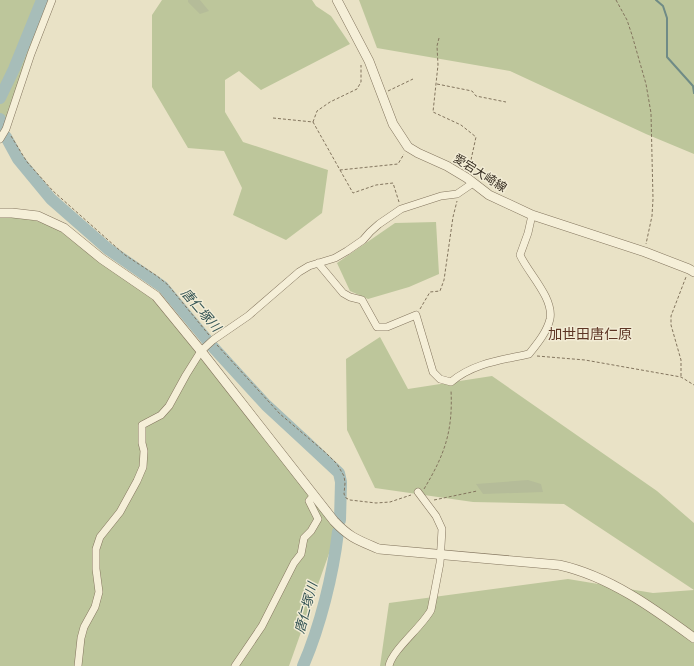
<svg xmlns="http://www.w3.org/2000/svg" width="694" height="666" font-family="Bitter,'Noto Sans JP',serif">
<rect width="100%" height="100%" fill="#e9e2c6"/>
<path fill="#bdc69b" d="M0 0H47L5 128 0 136Z
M162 0H312L316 6 331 16 350 44 261 90 239 71 225 80V112L243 142 328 170 322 213 286 240 233 215 242 188 224 151 188 148 152 87V15Z
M359 0H694V154L646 134 510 71 377 48Z
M4 216C25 217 39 221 58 228L148 295 162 309 337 531 289 666H0V218Z
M436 222 439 274 409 287 368 299 350 291 337 263 395 223Z
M380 337 408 389 492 376 657 491 694 523V590L564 504 473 502 375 488 347 430 346 359Z
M568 579 653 593 694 590V666H380L389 603Z"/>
<path fill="#b5bc99" d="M188 0H200L209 11 200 14 188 2Z
M528 480 541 484 543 492 483 494 476 484Z"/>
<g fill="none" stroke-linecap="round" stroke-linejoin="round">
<path stroke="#6f8b86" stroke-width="2" d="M656 0 663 6 667 18V57L693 86 694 93"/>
<path stroke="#a7bdb9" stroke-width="12" d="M0 98 14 69 42 0
M0 119 2 128
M6 137 18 159 51 199 108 249 163 287 212 346 266 405 306 442 339 473 341 482 340 520
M303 666C320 627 333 575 338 532"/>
<defs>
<path id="minor" d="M0 139 6 129 31 54 52 0
M318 263 343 293 350 297 362 300 377 327H387L416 315 433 372 440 379 451 382C473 363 502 360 529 354 537 344 547 332 550 319 554 298 528 273 520 255L528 233 532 215
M78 666 81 638 84 627 95 607 99 592 96 569V549L100 537 120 512 137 481 143 467 144 451 142 443V425L161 415 169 406 186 375 201 351 213 340 248 316 299 272 309 266 335 258 347 251 363 240 370 232 379 224 401 209 441 196 457 194 473 183
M235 666 262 626 294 563 301 554 304 538 311 531 318 519 309 501 314 495
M389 666C392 650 422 627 431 610L440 563 442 529 436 516 418 492"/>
<path id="tertiary" d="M337 0 369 61 393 124 408 147 418 153 447 166 467 178 489 195 532 215 645 252 689 269 694 272
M0 213H12L38 216 64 228 102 259 156 296 201 351 334 521C350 538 358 540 379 549L559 565C609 576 653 608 694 638"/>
</defs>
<use href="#minor" stroke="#83755e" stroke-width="8"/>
<use href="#tertiary" stroke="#83755e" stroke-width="10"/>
<path stroke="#83755e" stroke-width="1" stroke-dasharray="3 2" stroke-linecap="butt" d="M616 0 627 20 632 35 646 84 651 113 653 199 652 216 646 244
M439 38 437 46 438 65 433 112 461 125 476 137 469 169
M437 84 472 91 476 96 506 102
M388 91 413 79
M273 118 313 122 340 170 398 164 404 154
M313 122 317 111 330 102 357 89 361 82V65
M11 136 27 162 53 191 125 255 157 276 168 285 209 335
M340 170 353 193 376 185 393 183 399 202
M420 309 430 292 440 291 444 280 453 217 457 201
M217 345 280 414 326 453 337 464 344 476 345 483 344 494 346 498 350 500 376 503 390 502 411 495
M537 356 585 360 681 377 694 385
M681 376V360L671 325V316L686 277
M424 489C445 454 453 431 451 390
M434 500 477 491"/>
<use href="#minor" stroke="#f5efd8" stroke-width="7"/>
<use href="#tertiary" stroke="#f5efd8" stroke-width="9"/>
</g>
<g text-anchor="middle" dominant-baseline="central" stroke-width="3" stroke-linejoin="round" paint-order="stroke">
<g font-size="12" fill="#352c20" stroke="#f2ecd5">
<text transform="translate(480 173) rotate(32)">愛宕大崎線</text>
</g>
<g font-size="13" font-style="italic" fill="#315253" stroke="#f2ecd5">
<text transform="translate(201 310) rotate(49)">唐仁塚川</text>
<text transform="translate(306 608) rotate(-75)">唐仁塚川</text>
</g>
<g font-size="14" fill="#5d3524" stroke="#f2ecd5">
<text x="590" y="334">加世田唐仁原</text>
</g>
</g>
</svg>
